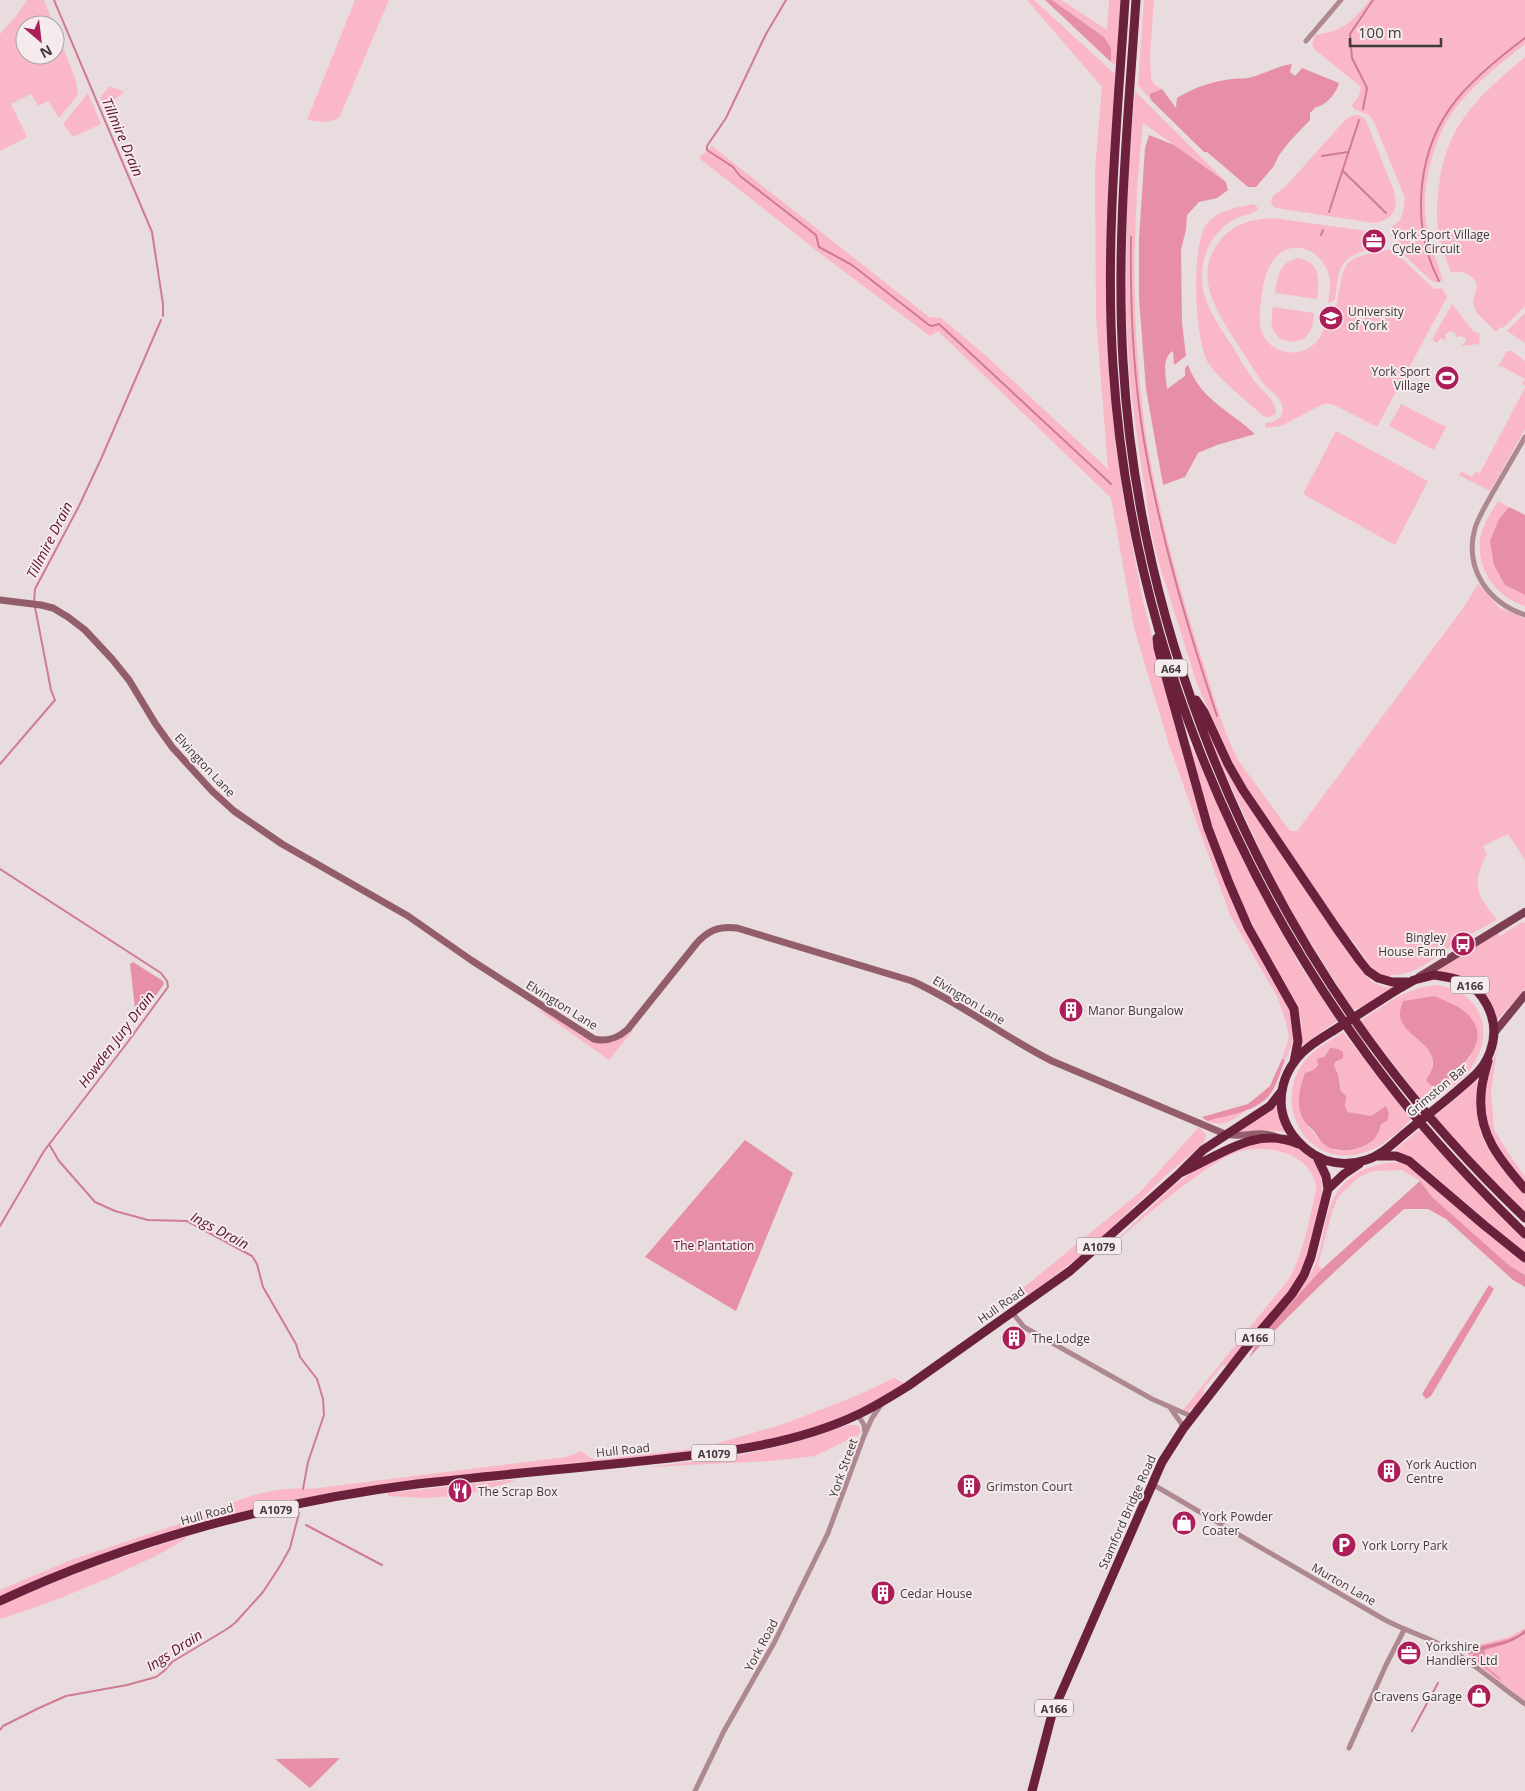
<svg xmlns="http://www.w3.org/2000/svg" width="1525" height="1791" font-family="'Open Sans',sans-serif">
<rect width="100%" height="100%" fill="#e8dcdf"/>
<path fill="#fab7c8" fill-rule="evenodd" d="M27 0H44L54 25H25V55H55V27L76 81 78 95 59 118 48 101 38 106 31 94 11 104 27 137 0 151V34L17 15Z
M355 0H389L340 116C331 125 318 121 307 120Z
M1027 0H1034L1116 75 1109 175 1106 274 1108 345 1116 442 1124 502 1143 601 1182 753 1200 814 1291 1013C1295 1035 1295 1040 1285 1060L1282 1059 1289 1038 1287 1026 1278 998 1230 915 1169 745 1134 628 1111 498 938 331 930 336 825 257 699 158 712 146 929 317 941 318 985 355 1108 469 1096 317 1095 169 1102 87Z
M1052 0H1061L1107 30 1109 0H1120L1117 66 1111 62V48L1104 37Z
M1144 0H1154L1150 55 1151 79 1154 84 1162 89 1148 94 1151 100 1138 85Z
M1370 0H1525V44C1501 63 1474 84 1455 109 1435 135 1423 181 1425 214 1427 237 1436 259 1443 280L1437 283 1429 279 1396 247 1399 242 1396 233 1392 227 1399 221 1403 213 1405 198 1374 122 1369 115 1354 109 1352 105 1359 96 1361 87 1314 49 1312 45 1315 35C1346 30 1350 23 1370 0Z
M1525 57V306L1503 328 1500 327 1496 332 1476 312 1473 302 1477 285C1472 273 1463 271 1451 272 1438 240 1434 221 1439 186 1446 124 1479 96 1525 57Z
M110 86 124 92 105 108 100 97Z
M1135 91 1226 182 1143 123C1131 231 1131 341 1148 448 1160 516 1178 584 1199 650 1211 685 1221 727 1238 760L1290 831H1297L1464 607 1478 584 1500 608 1525 618V860L1508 834 1483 846 1487 854C1470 885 1478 896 1497 920 1483 928 1469 934 1456 943 1434 957 1419 975 1390 975L1389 977C1370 974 1365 955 1353 941 1350 937 1345 934 1341 931L1235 769 1197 684 1158 560 1151 531 1135 422 1130 380 1126 314 1127 184Z
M88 93 101 124 73 137 63 124Z
M1358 115 1364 118 1367 123 1394 191C1399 209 1393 220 1374 223L1276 208 1272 205 1271 200 1273 196 1286 186 1346 119 1352 116Z
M1254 204 1258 208C1254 215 1242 215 1235 219 1224 225 1214 235 1209 246 1190 286 1212 315 1233 347 1240 359 1247 372 1256 383 1263 392 1276 400 1276 413 1272 417 1268 419 1262 415 1246 400 1218 379 1207 361 1195 338 1190 242 1208 222 1219 210 1239 207 1254 204Z
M1273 218 1367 231 1369 249C1337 259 1339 270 1335 299L1332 302 1328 303C1329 296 1331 288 1330 280 1326 251 1291 234 1272 262 1267 269 1265 278 1263 287 1261 300 1258 316 1261 329 1267 354 1301 361 1318 340 1325 331 1326 318 1328 307H1333L1337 304C1345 255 1344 259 1392 249L1434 289 1442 288 1447 297 1377 427 1332 404H1323L1281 426 1266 428 1265 423C1275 423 1286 417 1282 405 1279 395 1268 390 1262 382 1253 369 1245 356 1237 343 1219 315 1195 281 1215 248 1230 224 1248 220 1273 218Z
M1298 258C1322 263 1319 280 1317 299L1275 293C1278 275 1279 263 1298 258Z
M1452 304 1473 331 1480 334 1479 344 1461 346 1466 342 1465 338 1461 336 1456 337 1455 333 1450 331 1445 335 1446 341 1441 338 1437 343 1433 341V338Z
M1273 307 1314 313C1313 319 1313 327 1310 332 1300 347 1277 344 1272 327 1271 320 1272 313 1273 307Z
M1525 313V343L1507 331Z
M1507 351H1512L1525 361V385L1522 384 1525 379 1501 366 1498 367Z
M1525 388V429L1490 491 1459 475 1461 471 1472 477 1475 472 1480 473Z
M1401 404 1446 427 1434 450 1389 426Z
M1336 431 1428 481 1395 545 1303 494Z
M1498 501 1509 507 1499 519 1505 585 1525 595V606C1496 597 1477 570 1480 540 1482 526 1491 513 1498 501Z
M1213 739 1274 842 1351 956 1372 982 1384 987H1392L1391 990 1368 1005 1353 1010 1300 926 1270 872 1210 740Z
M1191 746 1263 898 1298 962 1337 1021 1301 1046 1302 1024 1298 1010 1247 914 1221 855 1187 747Z
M1522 922 1525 923V989L1496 1021 1493 1012 1460 977 1447 973H1439L1438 970 1498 933 1500 936Z
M1437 985C1484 992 1497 1036 1468 1072 1457 1086 1439 1094 1426 1106L1360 1021C1387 1004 1404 988 1437 985ZM1434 996 1471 1056 1442 1085 1432 1069 1433 1056 1423 1043 1403 1024 1404 1001Z
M537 1009 547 1012 581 1034 609 1042 621 1038 634 1029 609 1060Z
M1343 1032 1411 1119C1395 1136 1377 1152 1353 1155 1302 1162 1274 1101 1304 1062 1314 1049 1330 1041 1343 1032ZM1330 1048 1335 1062 1334 1066C1342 1080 1341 1098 1348 1112L1371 1116 1379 1110 1381 1124 1377 1136 1338 1151C1330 1148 1324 1146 1319 1140 1315 1135 1313 1131 1308 1127L1305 1073 1313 1070Z
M1497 1049 1491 1092 1494 1129 1507 1151 1525 1177V1185C1499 1153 1478 1126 1486 1083 1488 1071 1494 1060 1497 1049Z
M1477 1080C1477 1098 1476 1121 1483 1138 1491 1159 1511 1177 1525 1194V1214L1502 1191 1434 1117Z
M1278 1105 1285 1132 1262 1130 1237 1133V1131Z
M1247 1110C1231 1120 1226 1128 1207 1121Z
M1199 1127 1206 1135 1204 1143 1165 1176 1090 1249 1026 1297 1017 1293 1139 1193Z
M1420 1129C1453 1168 1488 1204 1525 1239V1254L1416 1160 1395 1150Z
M1269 1140 1294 1146 1316 1162 1321 1172 1322 1194 1306 1259 1299 1278 1284 1299 1228 1364 1222 1366 1203 1389 1204 1392 1201 1402 1188 1412 1183 1410 1289 1279C1302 1255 1307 1230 1313 1204 1314 1198 1317 1190 1316 1185 1310 1153 1268 1144 1241 1151 1226 1155 1211 1166 1198 1175 1164 1199 1133 1227 1101 1255L1172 1187 1197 1168 1241 1145Z
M1403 1162 1525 1263V1275L1510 1266 1432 1197 1420 1181 1402 1170 1372 1171 1358 1178 1339 1196 1333 1209 1318 1265 1322 1269 1293 1301C1301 1288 1312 1275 1317 1260 1322 1246 1323 1230 1327 1215 1338 1177 1366 1162 1403 1162Z
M894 1378 906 1384C872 1403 838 1421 801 1432 785 1437 769 1440 752 1444L307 1499 90 1560 0 1596V1590L71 1560 203 1516C236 1499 272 1486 310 1489L566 1457 581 1451 594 1460 701 1448 784 1424 858 1395Z
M848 1425H856L860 1428V1434L815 1456 770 1461 648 1467C685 1462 723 1459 759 1451 790 1445 819 1435 848 1425Z
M509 1480 516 1481 467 1494 466 1488 453 1490 454 1496 426 1498 388 1496V1493Z
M189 1536C168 1551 145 1561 122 1572 82 1590 42 1606 0 1619V1605C61 1578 125 1555 189 1536Z
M1525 1628V1701L1467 1657 1478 1645 1509 1637Z"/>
<path fill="#e68fa7" d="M1045 0H1052L1104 37 1111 48V62Z
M1292 64 1290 72 1295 76 1302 68 1339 83C1337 92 1326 106 1316 107L1310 113V120L1290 141 1279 155 1274 166 1256 187H1248L1207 152H1204L1151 100 1149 94 1162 89 1176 108 1177 98C1193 88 1213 81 1232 79 1239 78 1245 79 1252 77 1266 73 1278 66 1292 64Z
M1149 135 1174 145 1226 182 1228 190 1217 198 1199 202 1187 215 1186 230 1181 249 1182 323 1186 356 1174 365 1173 351C1161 358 1166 376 1167 389L1185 376V368L1188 365C1201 400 1229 410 1255 434L1217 445 1198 453 1185 477 1163 485 1146 389 1139 299V239L1145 148Z
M1509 507 1525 515V595L1505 585 1494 565 1490 541 1499 519Z
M133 962 163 981 164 984 139 1019 136 1018 130 964Z
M1434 996C1446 1001 1463 1007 1471 1018 1488 1039 1468 1060 1453 1074 1448 1079 1444 1084 1438 1087L1430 1085 1426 1080C1428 1076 1431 1073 1432 1069 1440 1043 1399 1036 1400 1013 1400 1009 1402 1004 1403 1001Z
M1330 1048 1338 1049 1343 1052V1058L1335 1062 1334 1066 1338 1074 1341 1091 1346 1096 1345 1106 1348 1112 1371 1116 1386 1106 1389 1114 1387 1121 1381 1124C1380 1128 1379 1132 1377 1135 1369 1149 1342 1154 1328 1147 1320 1143 1318 1136 1313 1130 1305 1124 1299 1114 1299 1104 1298 1094 1302 1082 1305 1073L1313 1070 1318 1065 1317 1059 1324 1057Z
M1282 1059 1285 1060C1281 1070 1277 1084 1271 1093 1258 1112 1227 1115 1207 1121L1202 1117 1248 1104 1270 1086Z
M745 1140 793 1173 736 1311 645 1257Z
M1420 1181 1432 1197 1510 1266 1525 1275V1287L1513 1280 1446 1219 1428 1209H1404C1350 1257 1297 1305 1249 1358L1259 1338 1322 1269Z
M1489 1285 1494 1289 1431 1396 1426 1399 1422 1394Z
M1525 1631V1634L1505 1644 1485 1650 1484 1665 1500 1678V1680L1471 1657 1480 1646 1509 1639Z
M340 1758 310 1788 275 1759Z"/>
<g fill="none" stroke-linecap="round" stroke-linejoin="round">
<path stroke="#d07b94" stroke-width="2" d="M54 0 152 232 163 304V316
M786 0 766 34 726 118 707 146V150L733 167 740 176 816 235 819 247 852 265 929 325 932 326 939 324 1111 484
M1363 109 1367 88 1352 58 1350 34 1373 0
M1322 156 1348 152
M1343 171 1386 213
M1329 212 1359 120
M1321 235 1323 230
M1131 237C1130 305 1133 374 1144 441 1160 535 1187 626 1217 716
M1439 281C1410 225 1416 149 1457 99 1476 76 1501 56 1525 38
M34 603 35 589 79 506 101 459 161 320
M0 764 55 700 51 690 35 607
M0 869 161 973 167 981 168 987 127 1043 44 1151 0 1226
M49 1144 59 1161 95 1202 115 1211 148 1220 187 1221 252 1256 257 1264 263 1287 296 1344 300 1357 317 1379 323 1399 324 1415 308 1462 303 1489
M306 1525 382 1565
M1469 1653C1486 1644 1511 1646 1525 1631
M0 1730 3 1726 39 1708 66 1696 127 1685 156 1677 164 1671 172 1662 227 1629 235 1623 263 1592 280 1566 290 1548 299 1513
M1412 1731 1438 1683"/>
<path stroke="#ae8891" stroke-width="5" d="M1306 41 1341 0
M1525 437C1514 456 1503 475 1492 494 1486 505 1479 516 1475 528 1464 568 1487 602 1525 615
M1012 1312 1024 1327 1031 1331 1152 1399 1193 1417
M1171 1409 1181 1423 1183 1429
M858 1415 864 1425 865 1433
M1152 1484 1385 1620C1408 1632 1434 1639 1456 1653 1479 1668 1502 1688 1525 1704
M1349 1748 1386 1665 1404 1630
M695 1791 724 1731 774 1643 828 1533 864 1436 872 1418 881 1405"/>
<path stroke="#935d6c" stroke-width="7" d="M0 600 41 605 53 608 68 617 85 630 112 659 129 680 155 723 172 747 212 791 234 811 282 844 408 916 471 960 594 1039C608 1042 618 1038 628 1029L696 944C708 930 719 926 737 928L912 981C961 1003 1004 1037 1052 1061L1225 1134C1243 1139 1257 1129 1277 1137"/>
<path stroke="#7e3e52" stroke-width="8" d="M1419 977 1525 912
M1494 1033 1525 995"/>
<path stroke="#6b213c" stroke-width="9" d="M1125 0C1117 122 1105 244 1113 366 1130 630 1233 887 1397 1094 1436 1144 1480 1190 1525 1234
M1136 0C1128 120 1116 240 1123 361 1137 609 1233 861 1383 1059 1426 1116 1474 1169 1525 1218
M1157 638 1158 648 1208 828 1229 883 1248 927 1294 1009 1298 1041 1294 1062
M1196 700 1204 712 1228 764 1243 790 1337 929 1360 961 1368 971 1378 978 1392 982H1407
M1434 975C1458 978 1475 982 1487 1005 1495 1020 1496 1036 1490 1052 1487 1060 1482 1068 1476 1074 1455 1094 1431 1112 1409 1130 1395 1141 1383 1155 1366 1160 1344 1167 1323 1163 1306 1149 1294 1139 1285 1126 1282 1111 1279 1094 1284 1075 1295 1061 1305 1047 1322 1038 1336 1029 1358 1015 1379 1001 1400 988L1414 980Z
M1488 1061C1485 1072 1481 1084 1481 1096 1478 1135 1501 1161 1525 1189
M1377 1156H1396L1409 1161 1484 1225 1525 1258
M1182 1172C1220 1156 1255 1125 1298 1144
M1328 1189 1344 1174 1359 1164
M0 1601C130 1540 275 1502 417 1484 486 1476 555 1470 624 1463 704 1454 786 1449 859 1414 876 1406 892 1396 908 1386L1070 1271 1180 1173 1203 1150 1270 1106 1281 1092
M1032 1791 1052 1714 1162 1462 1183 1429 1246 1348 1292 1294 1304 1275 1311 1257 1328 1189 1326 1176 1317 1157"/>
</g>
<defs>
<symbol id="office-disc" viewBox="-11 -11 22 22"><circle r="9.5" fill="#ac1e5a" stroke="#f5eaec"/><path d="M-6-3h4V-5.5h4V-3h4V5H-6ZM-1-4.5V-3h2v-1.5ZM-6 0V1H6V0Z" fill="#fff"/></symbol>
<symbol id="university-disc" viewBox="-11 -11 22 22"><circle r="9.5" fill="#ac1e5a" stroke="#f5eaec"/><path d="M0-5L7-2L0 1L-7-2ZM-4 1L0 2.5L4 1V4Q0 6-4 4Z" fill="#fff"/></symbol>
<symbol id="stadium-disc" viewBox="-11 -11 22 22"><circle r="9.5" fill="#ac1e5a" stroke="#f5eaec"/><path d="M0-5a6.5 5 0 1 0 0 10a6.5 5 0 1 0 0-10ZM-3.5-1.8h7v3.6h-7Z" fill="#fff"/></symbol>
<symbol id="bus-disc" viewBox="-11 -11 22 22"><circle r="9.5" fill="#ac1e5a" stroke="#f5eaec"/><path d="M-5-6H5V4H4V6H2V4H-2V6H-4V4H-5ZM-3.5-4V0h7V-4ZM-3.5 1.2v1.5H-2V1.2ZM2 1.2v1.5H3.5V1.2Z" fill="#fff"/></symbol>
<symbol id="building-disc" viewBox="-11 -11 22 22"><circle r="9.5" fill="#ac1e5a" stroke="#f5eaec"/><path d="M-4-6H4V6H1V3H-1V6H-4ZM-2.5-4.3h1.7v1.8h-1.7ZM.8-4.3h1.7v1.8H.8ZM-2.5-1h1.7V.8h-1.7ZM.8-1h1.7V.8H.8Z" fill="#fff"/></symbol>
<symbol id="restaurant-disc" viewBox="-11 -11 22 22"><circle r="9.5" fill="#ac1e5a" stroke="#f5eaec"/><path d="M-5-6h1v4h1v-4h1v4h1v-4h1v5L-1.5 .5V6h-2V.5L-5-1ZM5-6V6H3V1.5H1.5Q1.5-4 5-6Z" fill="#fff"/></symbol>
<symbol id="shop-disc" viewBox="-11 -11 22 22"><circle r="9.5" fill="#ac1e5a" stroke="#f5eaec"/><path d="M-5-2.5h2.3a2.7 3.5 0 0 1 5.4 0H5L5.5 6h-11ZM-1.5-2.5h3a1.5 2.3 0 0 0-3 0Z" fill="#fff"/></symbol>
<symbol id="parking-disc" viewBox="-11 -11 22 22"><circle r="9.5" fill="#ac1e5a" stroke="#f5eaec"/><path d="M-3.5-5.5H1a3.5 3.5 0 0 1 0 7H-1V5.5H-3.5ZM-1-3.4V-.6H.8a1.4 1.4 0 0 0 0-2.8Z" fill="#fff"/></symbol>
</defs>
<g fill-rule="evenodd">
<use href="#office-disc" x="1360" y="227" width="28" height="28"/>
<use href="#university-disc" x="1317" y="304" width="28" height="28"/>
<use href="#stadium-disc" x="1433" y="364" width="28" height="28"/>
<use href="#bus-disc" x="1449" y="930" width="28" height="28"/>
<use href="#building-disc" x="1057" y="996" width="28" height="28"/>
<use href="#building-disc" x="1000" y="1324" width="28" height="28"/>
<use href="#building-disc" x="1375" y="1457" width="28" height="28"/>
<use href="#building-disc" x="955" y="1472" width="28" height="28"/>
<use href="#restaurant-disc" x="446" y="1477" width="28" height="28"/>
<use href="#shop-disc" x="1170" y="1509" width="28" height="28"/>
<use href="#parking-disc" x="1330" y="1531" width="28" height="28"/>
<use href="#building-disc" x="869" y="1579" width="28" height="28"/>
<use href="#office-disc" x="1395" y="1639" width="28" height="28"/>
<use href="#shop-disc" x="1465" y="1682" width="28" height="28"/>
</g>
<g text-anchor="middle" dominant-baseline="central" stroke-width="4" stroke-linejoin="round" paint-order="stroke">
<g fill="#f5eaec" stroke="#766f70" stroke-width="1">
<rect x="1155" y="659.5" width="32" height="17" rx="4"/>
<rect x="1451" y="976.5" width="38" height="17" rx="4"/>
<rect x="1076.5" y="1237.5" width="45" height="17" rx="4"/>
<rect x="1236" y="1328.5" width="38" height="17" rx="4"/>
<rect x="691.5" y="1444.5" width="45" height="17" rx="4"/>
<rect x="253.5" y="1500.5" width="45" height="17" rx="4"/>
<rect x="1035" y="1699.5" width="38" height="17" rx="4"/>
</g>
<g font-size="11" font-weight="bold" fill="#3f3a3b">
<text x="1171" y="668">A64</text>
<text x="1470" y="985">A166</text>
<text x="1099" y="1246">A1079</text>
<text x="1255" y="1337">A166</text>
<text x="714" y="1453">A1079</text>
<text x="276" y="1509">A1079</text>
<text x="1054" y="1708">A166</text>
</g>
<g font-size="12" fill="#3f3a3b" stroke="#f5eaec" text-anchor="start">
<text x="1392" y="234">York Sport Village<tspan x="1392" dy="14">Cycle Circuit</tspan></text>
<text x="1348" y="311">University<tspan x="1348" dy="14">of York</tspan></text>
<text x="1430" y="371" text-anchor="end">York Sport<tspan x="1430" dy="14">Village</tspan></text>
<text x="1446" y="937" text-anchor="end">Bingley<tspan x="1446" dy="14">House Farm</tspan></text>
<text x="1088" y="1010">Manor Bungalow</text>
<text x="1032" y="1338">The Lodge</text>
<text x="1406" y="1464">York Auction<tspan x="1406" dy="14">Centre</tspan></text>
<text x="986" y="1486">Grimston Court</text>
<text x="478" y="1491">The Scrap Box</text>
<text x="1202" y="1516">York Powder<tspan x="1202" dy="14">Coater</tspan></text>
<text x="1362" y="1545">York Lorry Park</text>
<text x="900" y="1593">Cedar House</text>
<text x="1426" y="1646">Yorkshire<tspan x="1426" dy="14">Handlers Ltd</tspan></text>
<text x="1462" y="1696" text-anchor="end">Cravens Garage</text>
</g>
<g font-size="12" fill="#3f3a3b" stroke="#f5eaec">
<text transform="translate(205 765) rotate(47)">Elvington Lane</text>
<text transform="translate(969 1000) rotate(31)">Elvington Lane</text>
<text transform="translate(562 1005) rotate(32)">Elvington Lane</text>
<text transform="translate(1437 1090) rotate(-40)">Grimston Bar</text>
<text transform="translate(1001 1305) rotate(-35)">Hull Road</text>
<text transform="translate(623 1450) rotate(-6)">Hull Road</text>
<text transform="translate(843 1468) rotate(-70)">York Street</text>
<text transform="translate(1127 1512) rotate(-66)">Stamford Bridge Road</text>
<text transform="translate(207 1514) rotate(-15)">Hull Road</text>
<text transform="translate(1344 1584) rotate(30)">Murton Lane</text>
<text transform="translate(761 1645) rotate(-62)">York Road</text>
</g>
<g font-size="12" fill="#601331" stroke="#f5eaec">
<text x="714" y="1245">The Plantation</text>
</g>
<g font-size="14" font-style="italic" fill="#5a0d2c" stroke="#f5eaec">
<text transform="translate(123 137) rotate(67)">Tillmire Drain</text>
<text transform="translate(49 540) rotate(-63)">Tillmire Drain</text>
<text transform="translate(116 1039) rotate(-53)">Howden Jury Drain</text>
<text transform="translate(220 1230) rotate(28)">Ings Drain</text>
<text transform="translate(174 1650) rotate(-33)">Ings Drain</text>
</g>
</g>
<g transform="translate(40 40) rotate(152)"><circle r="24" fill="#f5eaec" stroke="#aca4a5"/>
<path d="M0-4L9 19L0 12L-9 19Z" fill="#ac1e5a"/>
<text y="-8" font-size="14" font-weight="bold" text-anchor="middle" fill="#3f3a3b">N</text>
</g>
<path d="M1350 38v8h91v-8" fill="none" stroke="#3f3a3b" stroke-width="2.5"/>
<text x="1358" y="38" font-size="15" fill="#3f3a3b" stroke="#f5eaec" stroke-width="4" paint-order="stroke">100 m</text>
</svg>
